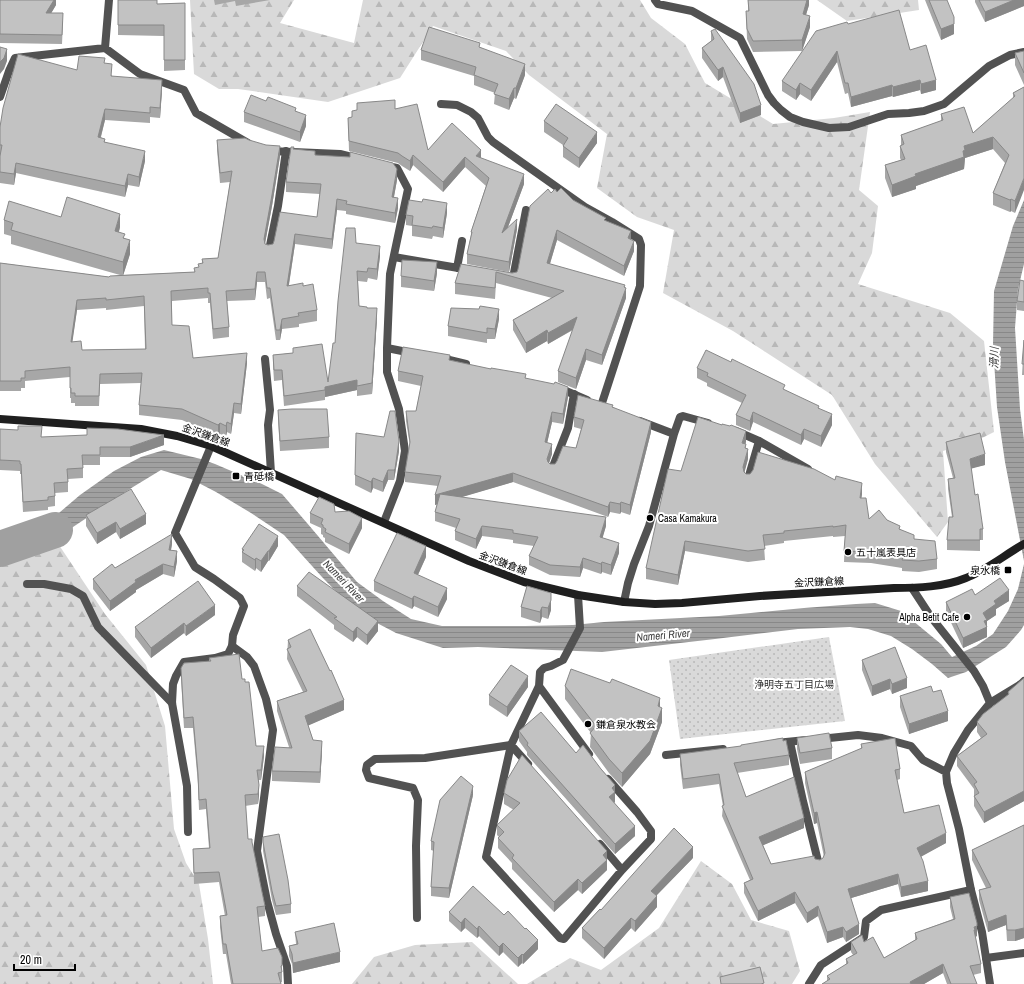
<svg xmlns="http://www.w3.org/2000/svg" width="1024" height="984" font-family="'Archivo Narrow','Noto Sans JP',sans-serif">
<defs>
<pattern id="forest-firs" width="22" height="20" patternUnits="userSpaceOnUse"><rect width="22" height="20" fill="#d9d9d9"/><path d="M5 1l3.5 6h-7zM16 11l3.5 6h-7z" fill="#b8b8b8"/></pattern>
<pattern id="park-dots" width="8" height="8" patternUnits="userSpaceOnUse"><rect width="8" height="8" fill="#d9d9d9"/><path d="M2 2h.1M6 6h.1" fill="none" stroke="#b8b8b8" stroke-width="1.8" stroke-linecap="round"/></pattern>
<pattern id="water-rules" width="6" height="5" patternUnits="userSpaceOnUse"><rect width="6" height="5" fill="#a0a0a0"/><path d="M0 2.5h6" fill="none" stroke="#888"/></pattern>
</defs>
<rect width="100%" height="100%" fill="#fff"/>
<path fill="url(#forest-firs)" d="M190 0H294L280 23 354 43 363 0H640L651 18 685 44 705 83 773 124 834 118 870 112 859 190 878 206 872 253 858 284 950 313 984 341 994 432 978 440 943 451 948 522 937 537 875 464 832 395 733 331 663 293 674 230 637 217 597 188 607 134 529 75 506 51 433 26 400 78 328 102 238 89H219L194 74Z
M817 0H918L919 10 847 21Z
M55 539 105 614 146 665 165 726 174 829 186 863 199 884 208 939 213 984H0V548Z
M701 861 732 884 751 920 789 931 800 971 792 984H527L570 958 601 970 659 928Z
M472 942 518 984H352L374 957 415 945Z"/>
<path fill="url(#park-dots)" d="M829 637 845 721 680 739 669 660Z"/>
<path fill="url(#water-rules)" d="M1024 200V264L1018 289 1015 328 1020 409 1024 440V561L1005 462 997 407 993 345 994 291 1013 226Z
M164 450 201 459 215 464 262 484 282 494 307 523 357 582 383 601 411 619 442 626H525L573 625 604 622 719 616 804 608 856 604 875 603 901 611 941 644 952 657 976 646 993 634 1008 611 1018 589 1024 564V625L1021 630 1006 647 966 672 948 678 932 664 912 649 891 636 868 629 850 627 798 629 715 639 602 652 478 647 443 648 396 633 356 612 322 577 284 535 251 513 216 492 191 479 161 470 133 487 55 539 0 548V538L39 530 80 495 114 471 141 457Z"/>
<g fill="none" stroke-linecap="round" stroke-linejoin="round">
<path stroke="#a0a0a0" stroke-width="36" d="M0 549 55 530"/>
<path stroke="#525252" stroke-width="8" d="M655 0 658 4 692 11 740 38 768 95 774 103 781 110 790 117 803 122 829 128 849 127 888 114 909 113 924 111 944 104 989 66 1010 55 1024 52
M269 250 278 206 286 151
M394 257 470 270
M457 268 462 241
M507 277 513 278 526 210
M265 359 270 410 268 425 271 473
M552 469 568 428 574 394
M748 479 759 441 808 469
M27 584H44L71 589 83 596 98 627 172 703
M232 646 247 657 254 666 266 699 273 730 257 851 267 901 276 934 287 966 288 984
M990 703 1021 684 1024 681
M790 742 803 801 819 865
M417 918 416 846 418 800 413 788 369 778 366 770 367 765 375 759 425 758 511 745
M986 958 1024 953
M809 984 821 965 864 937 866 921 881 910 971 890"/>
<path stroke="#525252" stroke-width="8" d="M105 48 109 0
M0 97 9 71 15 58 105 48 140 74 184 90 196 113 248 143
M441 104 457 105 471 112 478 118 488 137 493 142 585 207 612 222 639 239 641 245 640 286 601 406
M270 151 340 154 360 159
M387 348 412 353
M441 358 466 364
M559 388 587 400
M736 431 759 441
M674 434 680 417 683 416 708 423
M384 522 400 481 405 451 399 409 387 372V348L390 274 408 189 397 168 387 166
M912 588 931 617 974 671 983 686 990 703 968 730 954 753 946 772 947 783 959 829 971 890 982 932 990 984
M578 595 580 628 563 660 551 666 544 668 540 672 539 686 511 745 486 857 560 938 564 939 622 870 651 839V831L637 812 608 779
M624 602 628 583 634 564 649 526 674 434 640 421
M539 686 589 754
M820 739 858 735 882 738 911 746 923 760 946 772
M776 743 806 740
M511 745 528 764
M666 755 723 749
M188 832 187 786 172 703 173 684 176 676 184 662 215 658 228 654 232 646 233 635 244 606 240 598 214 579 195 567 175 533 211 446
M600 844 622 870"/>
<path stroke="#1f1f1f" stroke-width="8" d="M0 419 141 429 177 436 211 446 469 561 524 582 578 595 624 602 655 604 682 603 760 596 894 588C918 588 944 587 966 578 985 571 1006 554 1024 544"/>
</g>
<path fill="#a7a7a7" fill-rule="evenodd" d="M0 0H56V5L51 13 63 22 62 44 0 43Z
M118 0 157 4 185 3V70L164 71V36L118 35Z
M214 0H270L236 6 235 1 215 5Z
M748 0H809V5L806 15 810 27 802 51 753 52 747 39 746 11H748Z
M925 0H947L954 34 941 40Z
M975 0H1024V6L985 22 975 2Z
M848 24 910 50 936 90 921 94 920 90 893 97 892 96 851 107 848 93 845 94 837 62 811 101 800 94 796 100 782 91V81Z
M711 31 761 115 740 123 723 77 718 81 702 58V48L711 41Z
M480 47 525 75 516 99 514 98 509 110 494 104 495 93 474 85V76L421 60V50Z
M1024 51V85L1015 65V53Z
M105 63 112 76 162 90 160 118 150 117V123L105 120 101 137 105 142 145 161 139 187 128 185 125 197 16 173 14 185 0 183V127L77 70Z
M1024 87 1015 213 1011 211 1010 212 993 205V193L1005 163 993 149 965 158 964 169 916 186V189L892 197 885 178V165L901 160 900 158V146H901V135L941 121V114L973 133 1013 98V93Z
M266 101 296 111 306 126 300 142 244 122V112Z
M395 109 428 150 481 158 524 184 508 227 517 229 509 272 467 264V254L471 235V232L486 186 465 167 443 192 413 165 410 171 402 166 398 163 349 151 348 118 352 117Z
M544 121 597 143 579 168 563 157V145L544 132Z
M217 140 280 156 272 206 265 243V244L268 245 273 244 317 217 320 194 286 192V182L294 149 397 180 394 197 398 208 395 223 346 214V211L337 210 332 249 295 244 289 285 303 286 317 310V321L299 324V327L282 329 280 340H276L270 298 267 299 265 282H257L255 300 227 301 229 327V337L213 339 210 303H208V298L172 301V325L193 358 247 363 241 414 234 413 231 434 227 432 226 436 220 434 218 436 182 420 139 415V405L141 383 100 384 99 406H75V403H71V398H70V377L25 381V388H21V391H0V263L109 277 120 275 11 244V236L4 234V220L61 217 120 227 119 232 125 239 130 254 123 275 194 272 202 263V259L218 258 230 182 220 183 217 150ZM144 306 145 349 82 350 72 342 77 310 106 308V310Z
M557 192 573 200 606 221 631 240 634 251 624 276 557 240 550 264 625 288 626 298 602 365 586 360 576 389 558 382V371L573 330 548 344 547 341 526 353 513 330V320L552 298 496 283 495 299 455 294V283L461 264 512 273 517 272 551 193Z
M447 213 443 238 433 236 432 239 412 236V226L406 225V215Z
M356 243 380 256 377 280 368 278 367 282 358 281 359 306 367 308 377 318 372 394 357 396V390L325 397V400L284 406 282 380 274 381 273 365V355L293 353V348L328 382 335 343Z
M437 273 434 291 401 287V276Z
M1024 281V311L1017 310V301Z
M499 319 495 339H487V343L448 336V326Z
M1024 340V375H1022Z
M450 360 526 378 568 397 563 424 552 422 547 443 552 454 549 463 550 464H555L576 448 581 429 574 427V417L613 407 651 432 630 515 621 512 620 514 610 512 608 517 513 482 461 497 606 526 602 538 619 553 611 575 602 572 601 574 583 568 580 577 550 575 529 565V556L534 546 513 543V540L482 536 476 549 455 540V531L456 528 435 521V512L437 504 435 505 438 486 405 482V472L410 446 406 421V411H416L421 386 398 381V371Z
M697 368 785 390 819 408 832 425 821 447 804 439 801 445 753 422 750 431 736 425V415L742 403 707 386V383L697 378Z
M278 410 329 437V448L280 451 278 420Z
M0 429 42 437 164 445 130 457H100V465H83V478L68 479V492L55 493V506L48 507V510L23 512 21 474H20V471L0 470Z
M746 442 745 444 748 459 744 472 746 474 835 480 862 494 861 498 869 519 887 520 914 539 937 559V569L919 572 902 571V568L871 563 844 562 845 536 833 537V536L784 541V543L764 546 765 560 748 562 685 551 678 585 646 579V568L681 471Z
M946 442 985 465 971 468 975 495 983 529V540H980V551L947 550V540L952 517 948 489V479L953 478 946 452Z
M399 451 394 480H388L383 492 373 488 371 493 355 485V475Z
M335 512 362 528 349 554 325 542V538L323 537V535L321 534V528L310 523V513Z
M86 515 146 524 120 539 116 532 97 544 86 526Z
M172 544 171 550 177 561 174 577 163 574 136 590V592L110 611 93 589V579L115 568Z
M278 546 269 561H268L261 572 256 568 255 571 242 562V549Z
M426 557 418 575 447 599 438 617 414 606 412 609 374 591V581Z
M297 586 378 631 367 645 357 637 353 642 334 629V625L297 596Z
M527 586 551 610 548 619 542 617 540 623 521 617V607Z
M975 595 1009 601 996 609V615L987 621V637L963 648 946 612V602Z
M215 615 186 636 184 633 151 658 135 637V627Z
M288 640 344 710 308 725 313 740 322 751 320 783 272 781V771L289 747 277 711V701L303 692 287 659Z
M209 658 242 679 256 746 264 756 261 780H258L259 795 258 804 245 806 248 839 252 843 262 892 265 906V916L258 917 262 951 282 957V982L280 983 281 984H231L226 954H223L220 927V916H225L219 882 194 884 193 849 209 848 206 809 199 810 198 784 193 728H184L181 679V668L209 661Z
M862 660 907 688 892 694 890 689 872 696 862 670Z
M1024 678V802V801L984 823 974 806V789L957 766V756L981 738 977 732V722L1008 695V692Z
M565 686 660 707 662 722 650 754 622 787 609 773 590 747 591 733 565 699Z
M528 687 507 717 489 705V695Z
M900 696 948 721 909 734 900 707Z
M519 731 576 753 601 769 615 785V802L614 803 635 836 615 854 527 755V752L519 741Z
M797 738 832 748V759L800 764 797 749Z
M783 741 789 755V765L737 773 746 797 804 828 763 845 771 864 815 859 820 860 823 858 824 857 817 823 814 824 805 783V772L861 749V744L900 769V779L897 780 904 813 946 843 921 856 928 891 901 897 898 884 851 898 859 934 846 942 843 937 827 943 818 916 807 923 795 903 758 921 744 893V883L750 880 722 816 723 806 719 784 683 789 680 765V754Z
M504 793 607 851V870L582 894 578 890 554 912 512 869V863L498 848V838L499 837 497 835V825L514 810 504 804Z
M473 795 449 898 431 896V887L434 851 431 850V841Z
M1024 825V938L1015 941H1007L1006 925 988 932 979 900V890L986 888 972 860V850Z
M263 842 291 904V913L276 915 272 900 263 851Z
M693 858 656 896 657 907 635 932 631 928 604 959 582 938V928L601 910Z
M950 897 977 936 975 937 981 964V973L973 975 977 984H947L943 973 924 984H822L827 981V976L846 965V959L853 955 851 952V942H864L884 958 915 940V933L953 919 950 907Z
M449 912 538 949 523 964 522 963 518 967 503 952 499 956 479 936 477 938 465 928 461 932 449 921Z
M295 932 340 962 293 973 292 964 289 956V946L296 944Z"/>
<path fill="#888" d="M54 0H56V5L46 22V13Z
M807 0H809V5L803 24V14Z
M1014 0H1024V6L985 22V12Z
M810 16V27L802 51V40Z
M954 24V34L941 40V29Z
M7 49V61L4 69 0 74V62Z
M837 51V62L811 101V90Z
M525 64V75L516 99V88Z
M723 67V77L718 81V70Z
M162 80V90L160 118V108Z
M920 80V90L893 97V87Z
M936 80V90L921 94V84Z
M800 83V94L796 100V90Z
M892 85V96L851 107V97Z
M514 88V98L509 110V99Z
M761 105V115L740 123V113Z
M105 109V120L98 147V137Z
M306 115V126L300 142V132Z
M597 132V143L579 168V158Z
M993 137V149L965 158 964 169 916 186V189L892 197V185L963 151 964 146Z
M280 146V156L272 206 264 249V239Z
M481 150V160L476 156Z
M145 151V161L139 187V177Z
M413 155V165L410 171V161Z
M465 157V167L443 192V182Z
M16 163V173L14 185V174Z
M397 169V180L392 207V197Z
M128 174V185L125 197V186Z
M524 174V184L502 243V233Z
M1024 178V190L1015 213V201Z
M398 198V208L395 223V213Z
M337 199V210L332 249V239Z
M1011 199V211L1010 212V200Z
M447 203V213L443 238V228Z
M120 214V227L115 245V231Z
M517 219V229L509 272V262Z
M557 230V240L547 273V263Z
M631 231V241L628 238Z
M295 234V244L287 296V286Z
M130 240V254L123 276V262Z
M634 241V251L624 276V266Z
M380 246V256L377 280V269Z
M437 262V273L434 291V281Z
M257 272V282L255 300V289Z
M625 285V291L626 288V298L602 365V355Z
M77 300V310L71 352V342Z
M377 308V318L372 394V383Z
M499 309V319L495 339V329Z
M577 317V327L548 344V333Z
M282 319V329L280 340V330Z
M547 330V341L526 353V343Z
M586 349V360L576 389V378Z
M247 353V363L241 414V404Z
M357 380V390L325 397V387Z
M568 387V397L563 424V414Z
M234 403V413L231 434V424Z
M552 412V422L545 452V442Z
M753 412V422L750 431V421Z
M832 414V425L821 447V436Z
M227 422V432L226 436V426Z
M651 422V432L630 515V505Z
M220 423V434L218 436V425Z
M804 429V439L801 445V435Z
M746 431V442L742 453V443Z
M164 435V445L130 457V447Z
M399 441V451L394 480V470Z
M552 444V454L547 469V459Z
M748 449V459L743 478V467Z
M985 454V465L970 469V459Z
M388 470V480L383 492V482Z
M513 473V482L435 505V495Z
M373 478V488L371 493V482Z
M862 483V494L860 509V498Z
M610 502V512L608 517V507Z
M621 502V512L620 514V504Z
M146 514V524L120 539V529Z
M606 517V526L600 547V537Z
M362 518V528L349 554V544Z
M116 522V532L97 544V533Z
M482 526V536L476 549V539Z
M172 534V544L169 560V550Z
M278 536V546L269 561V551Z
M685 541V551L678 585V575Z
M619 543V553L611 575V565Z
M426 546V557L414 583V573Z
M177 551V561L174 577V567Z
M268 551V561L261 572V561Z
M256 558V568L255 571V560Z
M583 558V568L580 577V567Z
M602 562V572L601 574V564Z
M163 564V574L136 590V592L110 611V601L135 580Z
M447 588V599L438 617V607Z
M1009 590V601L996 609V615L987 621V637L963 648V638L994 601Z
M414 596V606L412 609V599Z
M551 600V610L548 619V608Z
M215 605V615L186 636V626Z
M542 607V617L540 623V612Z
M378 621V631L367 645V635Z
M184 623V633L151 658V648Z
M357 627V637L353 642V632Z
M528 676V687L507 717V707Z
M907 678V688L892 694V684Z
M890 679V689L872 696V686Z
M660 698V711L658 706Z
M344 700V710L305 727V716Z
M662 708V722L650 754 622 787V773Z
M948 711V721L909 734V724Z
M322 741V751L320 783V772Z
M264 746V756L261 780V770Z
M259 785V795L258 804V794Z
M615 785V802L609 807V797L612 788Z
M473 786V795L449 898V888Z
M1024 791V801L984 823V812Z
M817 812V823L814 824V813Z
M804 818V828L759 847V837Z
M635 826V836L615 854V844Z
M946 833V843L917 859V848Z
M693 847V858L651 901V891Z
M607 851V870L582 894V883L603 855Z
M898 874V884L848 899V889Z
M578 879V890L554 912V902Z
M928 881V891L901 897V887Z
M795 892V903L758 921V911Z
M657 896V907L635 932V921Z
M818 906V916L807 923V913Z
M1006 915V925L988 932V922Z
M465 918V928L461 932V923Z
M631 918V928L604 959V948Z
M859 924V934L846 942V932Z
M479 926V936L477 938V929Z
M977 926V936L975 937 974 940V927Z
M843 927V937L827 943V932Z
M1024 928V938L1015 941V930Z
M538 940V949L523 964V955Z
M503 943V952L499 956V947Z
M340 952V962L293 973V963Z
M522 954V963L518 967V958Z
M943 964V973L924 984H910V982Z"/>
<path fill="#c2c2c2" stroke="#888" fill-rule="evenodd" d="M0 0H54L46 13H63L62 35 0 34Z
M118 0H157V4L185 3V60H164V25H118Z
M748 0H807L803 14 810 16 802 40 753 41 747 29 746 11H749Z
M929 0H947L954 17V24L941 29Z
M979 0H1014L985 12Z
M899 10 910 50 926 45 936 80 921 84 920 80 893 87 892 85 851 97 848 83H845L837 51 811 90 800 83 796 90 782 81 816 31 847 22 848 24Z
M429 27 480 43 479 47 525 64 516 88H514L509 99 494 94 498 84 474 75 476 67 421 50Z
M715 29 754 84 761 105 740 113 723 67 718 70 702 48 714 39 711 31Z
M0 47 7 49 4 58 0 62Z
M1024 51V73L1015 53Z
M18 54 77 70 79 56 105 58 104 63 112 64 111 76 162 80 160 108 150 107V113L105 109 98 137 105 139 104 142 145 151 139 177 128 174 125 186 16 163 14 174 0 172V156L2 145H0V127L3 108Z
M1024 87V178L1015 201 1011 199 1010 200 993 193 1009 155 993 137 964 146 965 150 963 151 964 157 915 174 916 176 892 185 885 165 905 159 900 146 904 144 901 135 943 120 941 114 964 107 973 133 1015 96 1013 93Z
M251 95 266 101 268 97 296 108 295 111 306 115 300 132 244 112Z
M395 100V109L417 104 428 150 452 123 481 150 476 156 524 174 502 233 517 219 509 262 467 254 472 232H471L489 178 465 157 443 182 413 155 410 161 402 156 398 153 349 141 348 118 352 117V111L357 110V103Z
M556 104 597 132 579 158 563 146 568 138 544 121Z
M245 138 249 140 266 145 280 146 272 195 264 239 265 244 268 245 273 244 274 241 280 212 317 217 321 184 286 182 291 147H294L293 149 315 151V155L350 157V152L393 163 397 169 392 197 398 198 395 213 346 204 347 201 337 199 332 239 295 234 287 286 303 283V286L313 284 317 310 298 313 299 316 282 319 280 330H276L270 288H267L265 272H257L255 289 226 291 229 327 213 329 210 293H208V288L171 291 172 325 189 326 193 358 247 353 241 404 234 403 231 424 227 422 226 426 220 423 218 425 182 409 139 405 142 373 100 374 99 396H75V393H71V388H70V367L25 371V378H21V381H0V263L109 277 110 276 195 272 194 268 199 267 198 264 203 263 202 259 218 258 232 171 220 173 217 140ZM144 296 146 349 82 350 81 341 71 342 77 300 106 298V300Z
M561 188 573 200 606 218 604 220 631 231 628 238 634 241 624 266 557 230 547 263 625 285 624 287 626 288 602 355 586 349 576 378 558 371 577 317 548 333 547 330 526 343 513 320 564 291 496 272 495 288 455 283 461 264 512 273 517 272 518 269 530 206 548 189 551 193 555 189 557 192Z
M67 197 120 214 115 231 125 234 123 238 130 240 123 262 11 230 13 223 4 220 9 201 61 217Z
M423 199 447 203 443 228 433 226 432 228 412 225 413 216 406 215 409 200 422 202Z
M346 228H355L356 243 380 246 377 269 368 268 367 272 357 271 359 306 367 307V308H377L372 383 357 386V380L325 387V390L284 396 282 370H274L273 355 293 353V348L322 344 328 382 333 343H335L338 301Z
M402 260 437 262 434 281 401 276Z
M1020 280 1024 281V302L1017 301Z
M480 306 499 309 495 329 487 328V333L448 326 451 308 479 309Z
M1024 340V364H1022Z
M403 347 450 355 449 360 491 369V368L526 374 525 378 554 384 555 382 568 387 563 414 552 412 545 442 552 444 547 459 548 462 550 464H555L557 461 563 446 576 448 584 420 574 417 578 395 609 404 613 405 612 407 651 422 630 505 621 502 620 504 610 502 608 507 513 473 435 495 441 476 405 472 410 442 406 411H416L423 376 398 371Z
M706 350 731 362 732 359 785 385 783 389 819 406 818 408 832 414 821 436 804 429 801 435 753 412 750 421 736 415 746 395 707 376 708 373 697 368Z
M292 409H327L329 437 280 441 278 410Z
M390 411H395L399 441 395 469 394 470H388L383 482 373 478 371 482 355 475 356 433 384 437Z
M698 417 722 425V424L730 426 731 425 746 431 742 443 746 444 745 448 748 449 743 467 744 472 746 474H750L753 470 758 452 814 469 835 480 836 476 862 483 860 498H866L869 519 879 510 887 520 900 526 899 529 914 535V539L935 541 937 559 919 561 902 560 903 557 871 552 844 551 846 525 833 527V526L784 531V533L763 535 765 549 748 551 685 541 678 575 646 568 668 469 681 471Z
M18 426H42L41 437 87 435V428L118 429 164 435 130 447H100V455H82L83 468 67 469 68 482 54 483 55 496 48 497V500L23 502 21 464H20V461L0 460V429L18 430Z
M980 433 985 454 970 459 975 495 978 494 983 529H980V540H947L949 517H953L948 479 955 478 946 442Z
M131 489 146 514 120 529 116 522 97 533 86 515Z
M440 494 606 517 600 537 619 543 611 565 602 562 601 564 583 558 580 567 550 565 529 556 538 537 513 533V530L482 526 476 539 455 531 460 519 435 512Z
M319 497 334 504 335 512 349 511 362 518 349 544 325 532 326 529 323 527V525L321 524 323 519 310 513Z
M259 524 278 536 269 551H268L261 561 256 558 255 560 242 552 244 550 242 549Z
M397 533 426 546 414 573 447 588 438 607 414 596 412 599 374 581Z
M172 534 169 550 177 551 174 567 163 564 135 580 136 582 110 601 93 579 112 564 115 568Z
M309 572 378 621 367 635 357 627 353 632 334 618 337 617 297 586Z
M1000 578 1009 590 994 601 996 604 983 613 987 620 984 621 987 627 963 638 946 602 972 589 975 595Z
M198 581 215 605 186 626 184 623 151 648 135 627Z
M527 586 551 593V600L548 608 542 607 540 612 521 607Z
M310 629 330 671 331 670 344 700 305 716 313 740 322 741 320 772 272 771 275 747 292 748 277 701 307 691 287 649 291 647 288 640Z
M895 647 907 678 892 684 890 679 872 686 862 660Z
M239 654 242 679H245V682H249L256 746H264L261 770H257L259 785 258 794 245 795 248 839H252V842L262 892 265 906 257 907 262 951 278 948 282 957V965L281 966 282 972 278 973 281 984H233L226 944H223L220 916 227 915 219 872 194 873 193 849 210 848 206 799 199 800 198 774 193 717 184 718 181 668 184 663 211 661 209 658Z
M511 665 528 676 507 707 489 695Z
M571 669 610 683 612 679 660 698 658 706 662 708 650 741 622 773 609 759 590 733 596 726 565 686Z
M1024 678V791L984 812 974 796 979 793 974 784 977 782 957 756 987 734 977 722 983 714 1009 694 1008 692Z
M931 686 933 692 941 690 948 711 909 724 900 696Z
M541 712 576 753 583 745 601 769 615 785 612 788 615 792 609 797 635 826 615 844 527 745 528 743 519 731Z
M829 733 832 748 800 753 797 738Z
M783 738V741L786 740 789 755 734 763 746 797 794 777 804 818 759 837 771 864 814 856 815 859 820 860 823 858 825 853 817 812 814 813 805 772 862 748 861 744 895 738 900 769 895 770 904 813 939 805 946 833 917 848 923 861 928 881 901 887 898 874 848 889 859 924 846 932 843 927 827 932 818 906 807 913 795 892 758 911 744 883 753 879 722 806 724 805 719 774 683 779 680 754 741 746V745Z
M522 755 607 851 603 855 607 860 582 883 578 879 554 902 512 858 514 855 498 838 504 832 497 825 520 803 504 793 507 780Z
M461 776 473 786 449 888 431 887 434 842 431 841 440 800Z
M1024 825V928L1015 930H1007L1006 915 988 922 979 890 991 887 972 850Z
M674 828 693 847 651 891 657 896 635 921 631 918 604 948 582 928 600 909 601 910Z
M279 834 288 880 291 904 276 906 272 891 263 842V837Z
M473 886 504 915 508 911 525 929 526 928 538 940 523 955 522 954 518 958 503 943 499 947 479 926 477 929 465 918 461 923 449 912Z
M969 893 977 923V926L974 927 975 930H974L981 964 970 966 977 984H951L943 964 910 982 911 984H822L830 979 827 976 848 963 846 959 857 953 851 942 862 935 864 942 873 937 884 958 917 939 915 933 955 919 950 897Z
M334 923 340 952 293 963 292 954 289 946 298 944 295 932Z
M760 967 764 983 761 984H721L720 977Z"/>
<g fill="#000" stroke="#fff" stroke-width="1.5">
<rect x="232" y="472" width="8" height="8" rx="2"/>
<circle cx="650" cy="518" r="4"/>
<circle cx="848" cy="552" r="4"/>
<rect x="1004" y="566" width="8" height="8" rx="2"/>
<circle cx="967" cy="617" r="4"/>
<circle cx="588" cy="724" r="4"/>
</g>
<g text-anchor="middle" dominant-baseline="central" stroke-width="4" stroke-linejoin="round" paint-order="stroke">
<g font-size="10" fill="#000" stroke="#fff">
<text transform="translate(206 435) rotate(19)">金沢鎌倉線</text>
<text transform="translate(503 563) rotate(20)">金沢鎌倉線</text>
<text transform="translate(819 582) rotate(-3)">金沢鎌倉線</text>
</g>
<g font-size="10" fill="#000" stroke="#fff" text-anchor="start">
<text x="244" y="476">青砥橋</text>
<text x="658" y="518">Casa Kamakura</text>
<text x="856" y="552">五十嵐表具店</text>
<text x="1000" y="570" text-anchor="end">泉水橋</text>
<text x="959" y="617" text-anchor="end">Alpha Betit Cafe</text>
<text x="596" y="724">鎌倉泉水教会</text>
</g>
<g font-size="10" fill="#303030" stroke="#fff">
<text x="794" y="684">浄明寺五丁目広場</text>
</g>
<g font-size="11" font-style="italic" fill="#414141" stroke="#fff">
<text transform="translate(994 358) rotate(-89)">滑川</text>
<text transform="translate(344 581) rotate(46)">Nameri River</text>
<text transform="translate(663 635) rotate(-5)">Nameri River</text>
</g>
</g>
<path d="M14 964v6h61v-6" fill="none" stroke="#000000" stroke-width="2"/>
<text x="20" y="964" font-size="12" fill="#000000" stroke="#ffffff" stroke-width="3" paint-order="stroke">20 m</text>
</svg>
